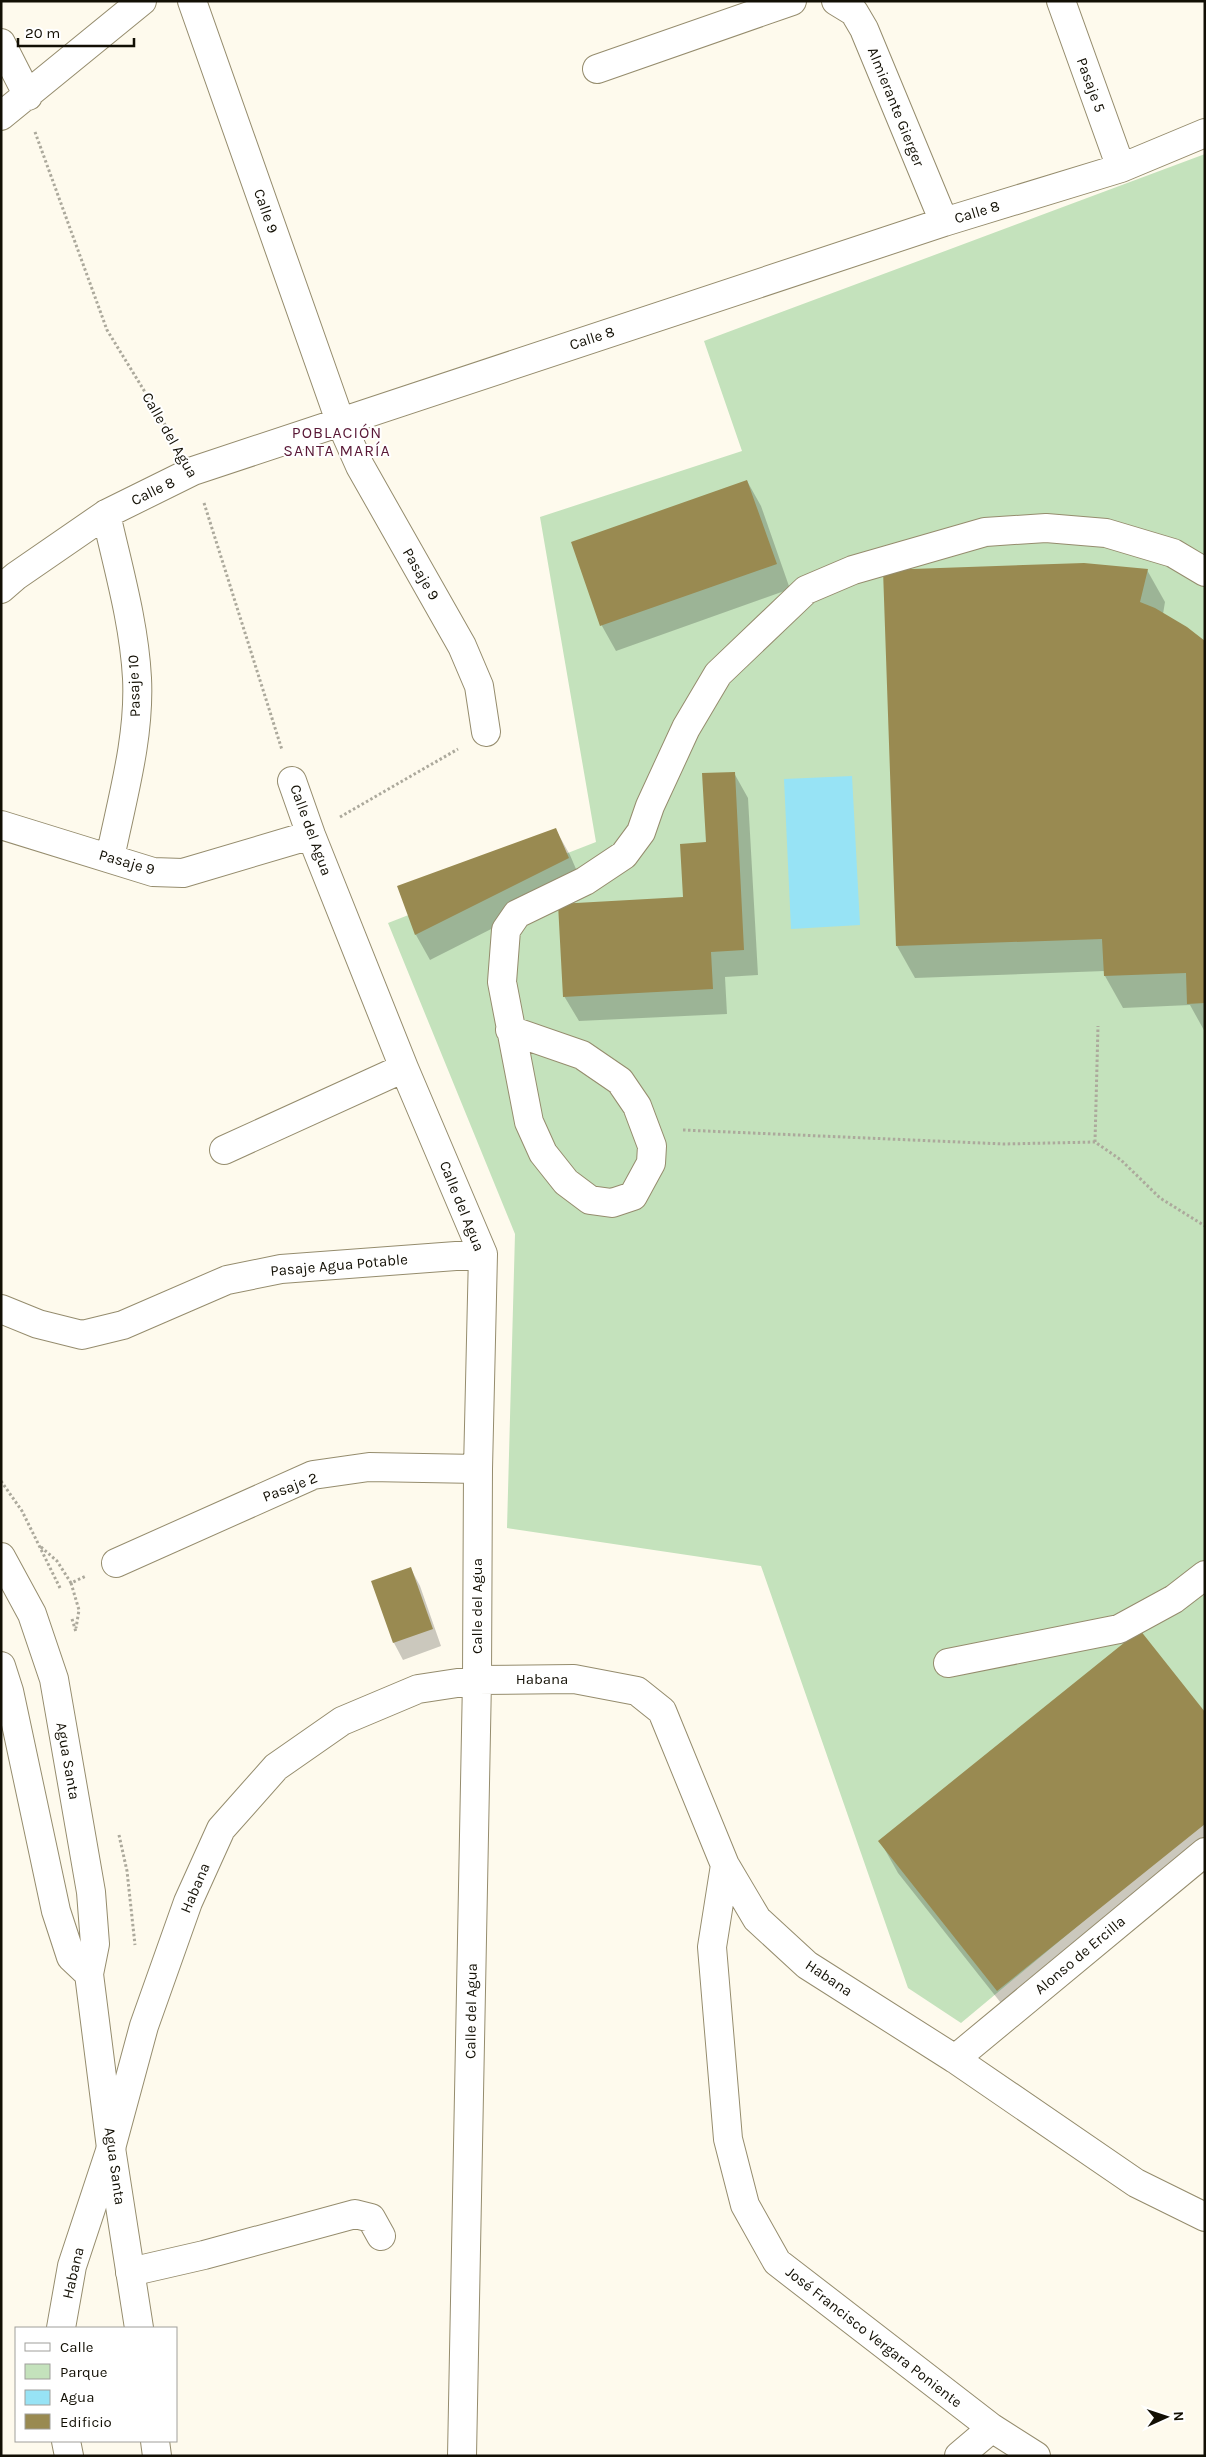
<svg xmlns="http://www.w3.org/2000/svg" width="1206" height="2457" font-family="Karla,sans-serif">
<rect width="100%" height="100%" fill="#fefaed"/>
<path fill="#c4e2bc" d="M1205 154V1820L961 2023 908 1988 761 1566 507 1528 515 1234 388 923 596 842 540 517 742 451 704 341Z"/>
<path fill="#97e3f5" d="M852 776 860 925 791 929 784 779Z"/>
<path fill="#0003" d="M747 481 761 506 790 589 616 651 602 626 572 543Z
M1147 570 1165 602 1163 614 1205 643V1032L1190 1005 1123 1008 1105 976V971L915 978 897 946Z
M734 773 748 798 758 975 725 977 727 1014 579 1021 564 996 684 899Z
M556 830 570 855 582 883 430 960 416 935 398 887Z
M411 1569 420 1586 441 1646 403 1660 394 1643 373 1582Z
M1205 1714V1871L1016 2022 898 1873 880 1841Z"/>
<path fill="#998a51" d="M747 480 777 564 600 626 571 542Z
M1084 563 1148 569 1140 602 1155 608 1187 627 1205 641V1003L1187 1004 1186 973 1104 976 1102 939 896 946 883 570Z
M735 772 744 950 711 952 713 989 563 997 558 904 683 897 680 844 706 842 702 773Z
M556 828 569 858 415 935 397 886Z
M411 1567 433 1629 393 1643 371 1581Z
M1140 1630 1205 1712V1824L997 1991 878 1841Z"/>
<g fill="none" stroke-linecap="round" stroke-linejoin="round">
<defs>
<path id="minor" d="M192 1 340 421 360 466 462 646 479 686 486 732
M836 1 854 12 864 29 944 222
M1061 1 1121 168
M1 43 28 96
M597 69 792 1
M1 116 142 1
M106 514C118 568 134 622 137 678 140 738 122 799 110 858
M1 589 16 576 106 514 193 471 944 222 1121 168 1205 133
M292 781 311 835 404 1068 483 1254 478 1469 477 1680 462 2456
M1 825 153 872 183 873 311 835
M510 1030 582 1055 620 1081 637 1106 652 1146 651 1163 633 1196 612 1203 590 1200 566 1182 543 1153 529 1122 502 982 506 930 517 914 585 881 624 855 641 832 650 806 686 728 718 674 806 590 853 570 985 532 1046 528 1106 533 1173 553 1205 572
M224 1150 404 1068
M1 1309 38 1324 82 1335 123 1325 227 1280 281 1269 483 1254
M116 1563 313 1475 369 1467 478 1469
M948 1663 1119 1629 1174 1599 1205 1575
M725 1865 712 1947 728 2139 745 2205 777 2262 992 2428 1036 2456
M955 2059 1205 1852
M130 2272 204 2255 355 2214 371 2218 381 2236
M61 2328 72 2266 111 2148 144 2026 188 1902 221 1829 276 1767 342 1721 418 1689 477 1680 574 1679 637 1691 662 1711 725 1865 757 1919 807 1965 955 2059 1136 2183 1205 2217
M66 2441 69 2456
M959 2456 992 2428"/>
<path id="major" d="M1 1557 32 1614 54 1679 91 1892 95 1944 89 1974 111 2148 139 2328
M1 1666 9 1691 56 1911 71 1957 89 1974
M155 2441 157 2456"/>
</defs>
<use href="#minor" stroke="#958c6d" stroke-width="30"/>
<use href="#major" stroke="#958c6d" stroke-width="30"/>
<path stroke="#aca99c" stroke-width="3" stroke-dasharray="2.5 2.5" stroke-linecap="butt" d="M35 132 107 330 175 441
M204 503 282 750
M340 817 458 749
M683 1130 1004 1144 1095 1142 1121 1160 1160 1198 1205 1226
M1095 1142 1098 1026
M1 1481 22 1511 61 1590
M41 1547 57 1561 71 1583 86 1576
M71 1583 79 1610 76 1628
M72 1619 76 1632
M119 1835 127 1871 135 1945"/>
<use href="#minor" stroke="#fff" stroke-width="28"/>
<use href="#major" stroke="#fff" stroke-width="28"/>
</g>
<g text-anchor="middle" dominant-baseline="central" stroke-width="4" stroke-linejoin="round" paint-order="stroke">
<g font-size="15" fill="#120f04" stroke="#fff">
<text transform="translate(1091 85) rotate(70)">Pasaje 5</text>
<text transform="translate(896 107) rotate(68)">Almierante Gierger</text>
<text transform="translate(266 211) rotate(71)">Calle 9</text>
<text transform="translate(977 212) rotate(-17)">Calle 8</text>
<text transform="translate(592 338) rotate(-18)">Calle 8</text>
<text transform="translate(170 435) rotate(60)">Calle del Agua</text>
<text transform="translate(153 491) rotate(-26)">Calle 8</text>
<text transform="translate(421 574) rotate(60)">Pasaje 9</text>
<text transform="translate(134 686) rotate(-92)">Pasaje 10</text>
<text transform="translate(311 830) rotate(70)">Calle del Agua</text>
<text transform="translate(127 862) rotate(16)">Pasaje 9</text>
<text transform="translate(462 1206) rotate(68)">Calle del Agua</text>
<text transform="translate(339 1265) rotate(-5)">Pasaje Agua Potable</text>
<text transform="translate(290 1487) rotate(-21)">Pasaje 2</text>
<text transform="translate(477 1606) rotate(-90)">Calle del Agua</text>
<text x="542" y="1679">Habana</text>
<text transform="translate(68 1761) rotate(80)">Agua Santa</text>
<text transform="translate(195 1888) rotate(-67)">Habana</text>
<text transform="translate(1080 1955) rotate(-40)">Alonso de Ercilla</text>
<text transform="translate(829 1978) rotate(34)">Habana</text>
<text transform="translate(471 2011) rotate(-89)">Calle del Agua</text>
<text transform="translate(115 2166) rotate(82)">Agua Santa</text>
<text transform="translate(73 2273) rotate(-77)">Habana</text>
<text transform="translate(874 2337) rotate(38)">José Francisco Vergara Poniente</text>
</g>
<g font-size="16" letter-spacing="1" fill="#591836" stroke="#fff">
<text x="337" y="432">POBLACIÓN<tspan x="337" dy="18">SANTA MARÍA</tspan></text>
</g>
</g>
<rect width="1206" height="2457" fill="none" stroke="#120f04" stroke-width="5"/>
<rect x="15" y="2327" width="162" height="115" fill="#ffffff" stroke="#a09f9b"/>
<rect x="25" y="2343" width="25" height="8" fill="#ffffff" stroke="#a09f9b"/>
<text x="60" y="2352" font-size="15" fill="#120f04">Calle</text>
<rect x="25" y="2364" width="25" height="15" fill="#c4e2bc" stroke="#a09f9b"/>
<text x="60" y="2377" font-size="15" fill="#120f04">Parque</text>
<rect x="25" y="2390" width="25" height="15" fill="#97e3f5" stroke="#a09f9b"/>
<text x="60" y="2402" font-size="15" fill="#120f04">Agua</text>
<rect x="25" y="2414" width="25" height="15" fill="#998a51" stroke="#a09f9b"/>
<text x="60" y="2427" font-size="15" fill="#120f04">Edificio</text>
<g transform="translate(1166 2417) rotate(87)" stroke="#ffffff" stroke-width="4" paint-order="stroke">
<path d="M0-4L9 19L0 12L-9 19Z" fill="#120f04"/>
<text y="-8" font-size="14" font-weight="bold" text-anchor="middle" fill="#120f04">N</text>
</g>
<path d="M18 38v8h116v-8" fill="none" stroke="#120f04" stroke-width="2.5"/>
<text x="25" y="38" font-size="15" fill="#120f04" stroke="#ffffff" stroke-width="4" paint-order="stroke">20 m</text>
</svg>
